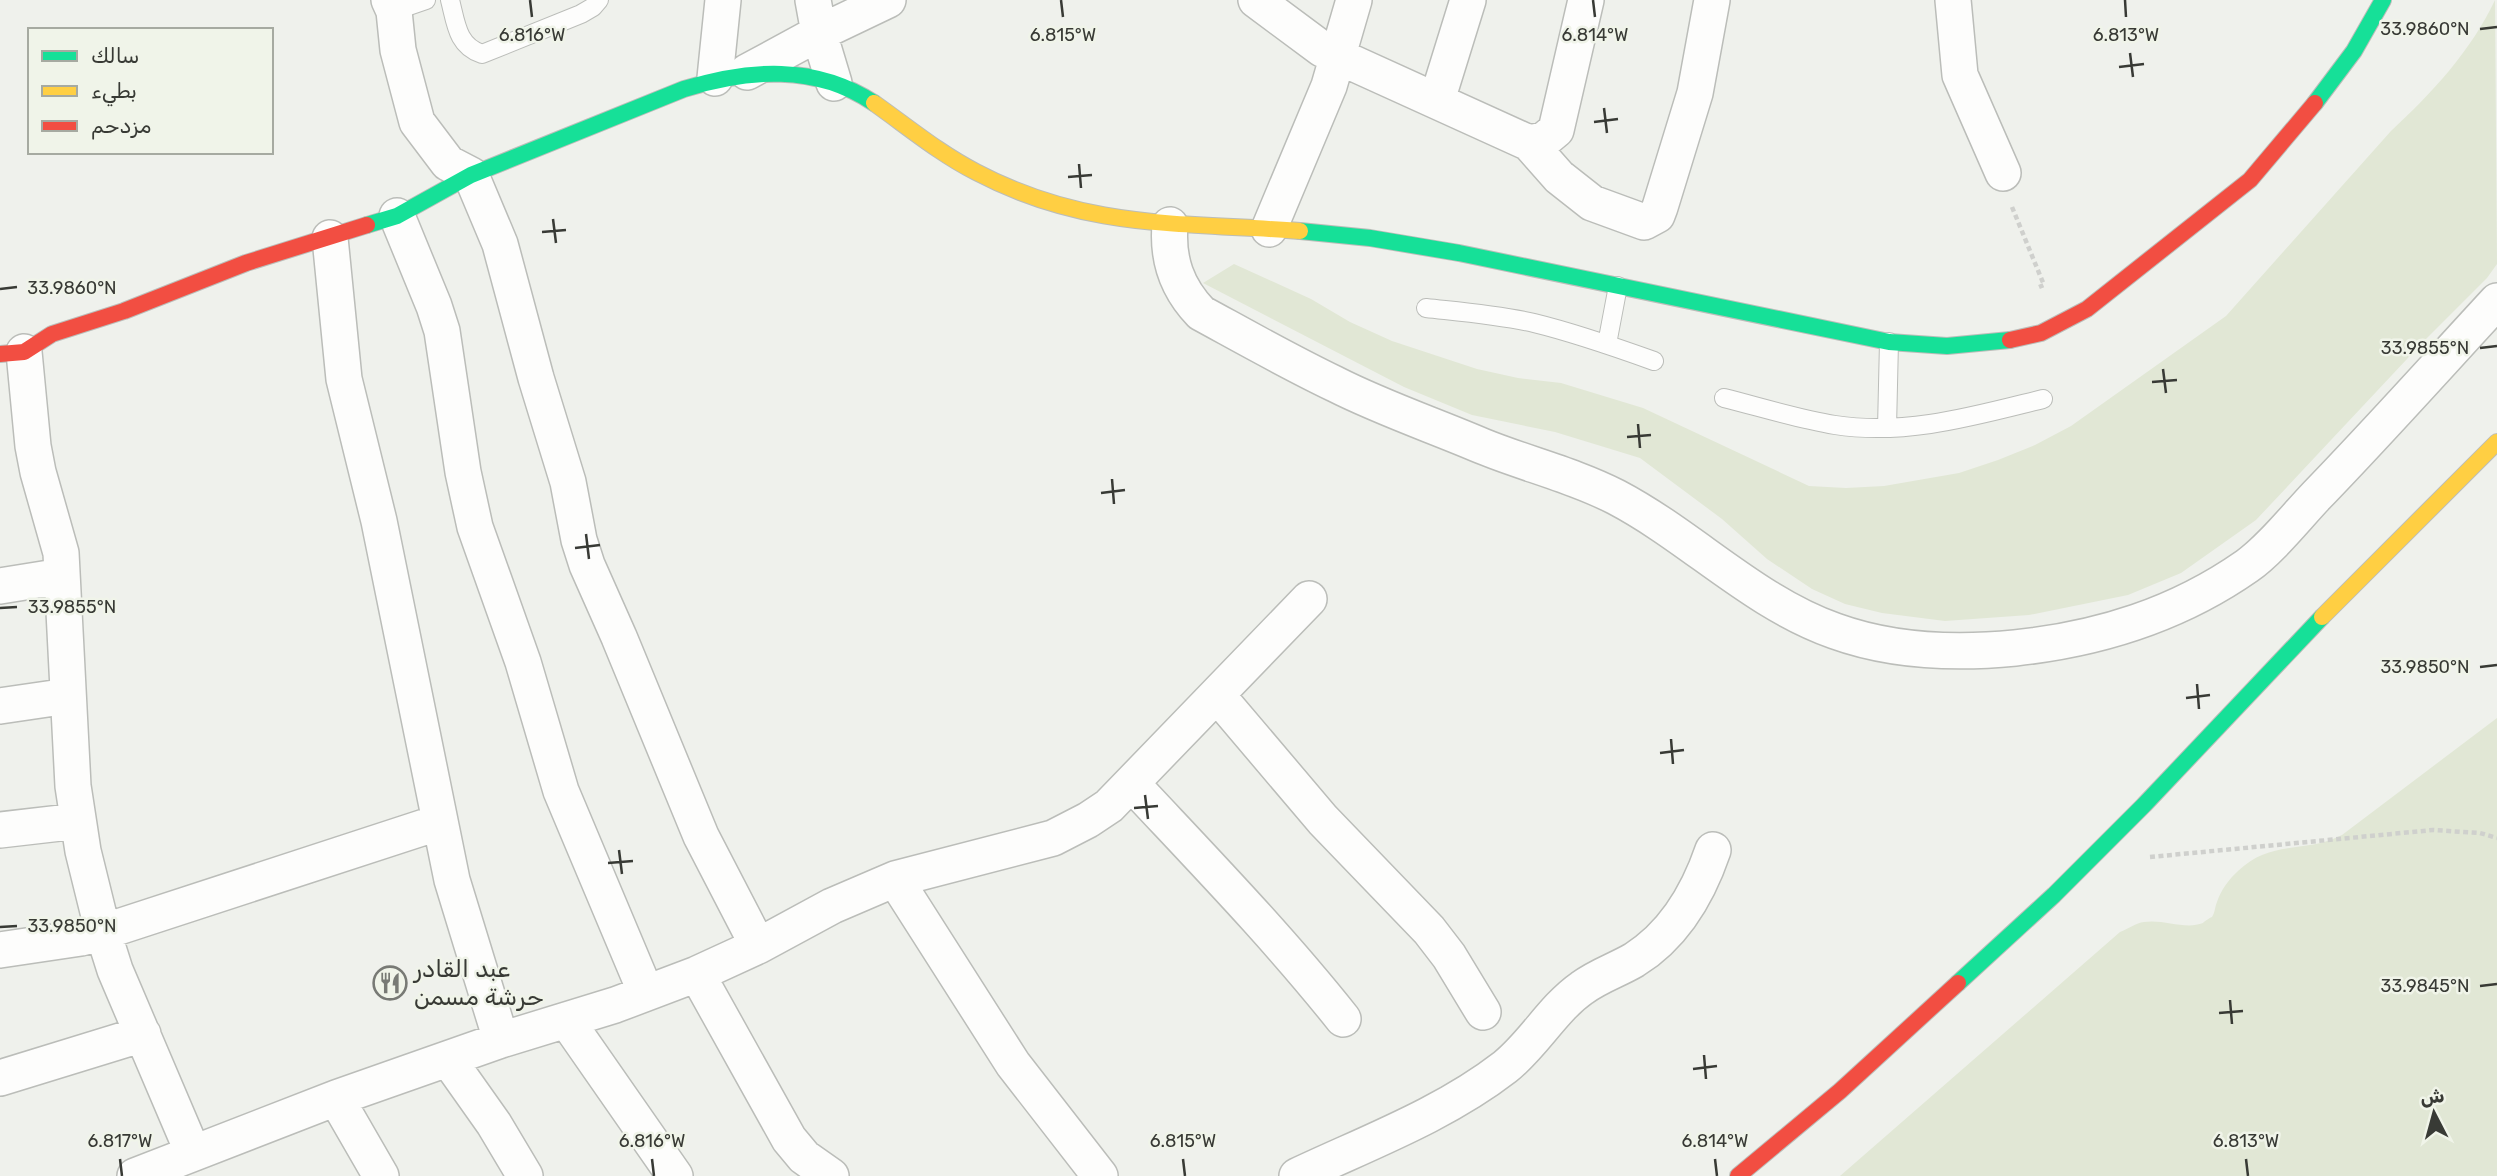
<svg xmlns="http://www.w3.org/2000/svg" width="2497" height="1176" font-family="Rubik,'Noto Naskh Arabic',sans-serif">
<rect width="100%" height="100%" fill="#eff1ec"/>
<path fill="#e1e7d5" d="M2495 0 2497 264 2487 278 2422 343 2256 520 2181 573 2128 595 2029 615 1945 621 1882 613 1845 604 1812 589 1767 559 1722 519 1640 458 1555 432 1472 415 1404 387 1203 283 1234 264 1311 299 1350 322 1392 341 1477 369 1518 378 1561 383 1643 408 1809 486 1846 488 1884 486 1959 473 1998 460 2035 445 2071 426 2226 316 2391 131C2432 93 2471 51 2495 0Z
M2497 718V1176H1840L2120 932C2128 929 2136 923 2144 922 2164 919 2185 930 2203 923 2203 922 2211 917 2212 917 2215 913 2215 906 2217 902 2221 890 2229 879 2238 871 2271 839 2305 854 2342 835Z"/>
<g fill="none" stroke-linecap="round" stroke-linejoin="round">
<defs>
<path id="lane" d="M450 0C456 23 457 46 482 54L581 14 593 7 599 0
M394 11 426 0
M1426 308C1462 312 1499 315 1534 323 1575 333 1615 347 1654 361
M1607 344 1618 286
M1724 398C1760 407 1798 419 1835 425 1906 436 1974 416 2043 399
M1887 428 1889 342"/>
<path id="street" d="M389 0 394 11 398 50 417 122 448 163 471 175 500 244 536 378 568 482 579 540 587 565 619 637 701 836 758 946
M813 0 819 33 834 83
M1256 0 1322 49 1529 143 1559 177 1592 203 1644 222 1657 215 1660 207 1695 93 1712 0
M1953 0 1960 75 2003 173
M747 72 819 33 888 0
M715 78 723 0
M1437 100 1468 0
M1529 143 1544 140 1556 130 1586 0
M397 216 434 306 442 331 463 472 475 527 523 662 561 791 646 993
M1170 225C1167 260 1177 288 1201 313 1245 337 1289 362 1335 384 1382 408 1433 425 1482 446 1526 464 1573 475 1616 497 1692 537 1753 602 1835 631 1893 652 1954 654 2015 648 2100 639 2177 615 2247 566 2271 549 2296 517 2317 495 2378 432 2437 366 2497 301
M1269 229 1329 86 1354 0
M330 238 344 379 379 521 452 880 501 1040
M24 352 33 446 38 472 61 553 73 786 83 851 103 932 440 822
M0 586 62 576
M1217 695 1323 820 1429 930 1449 956 1483 1012
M0 706 68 696
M1132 784C1204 861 1277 936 1343 1019
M0 830 78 821
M895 879 1013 1064 1100 1176
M0 950 81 938 103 932 115 970 193 1153
M697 974 789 1139 804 1157 831 1176
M567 1021 675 1176
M448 1059 494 1124 525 1176
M0 1078 143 1034
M336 1098 381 1176
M135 1176 336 1098 501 1040 615 1005 697 974 758 946 832 906 895 879 1053 838 1088 820 1109 806 1309 599
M1297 1176C1367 1143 1443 1115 1505 1067 1534 1044 1552 1009 1582 988 1598 976 1617 970 1634 960 1674 935 1698 894 1713 850"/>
<path id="fast" d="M2315 103 2354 51 2383 0
M367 225 397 216 471 175 684 89C749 69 815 64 874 103
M1300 231 1370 238 1459 253 1889 342 1947 346 2010 340
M1958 983 2054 895 2144 805 2322 617"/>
<path id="slow" d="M874 103C908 127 939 153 976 172 1086 230 1181 222 1300 231
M2322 617 2497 442"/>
<path id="jam" d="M2010 340 2041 333 2087 309 2250 180 2315 103
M0 354 24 352 52 334 124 311 246 263 367 225
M1738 1176 1840 1091 1958 983"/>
</defs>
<use href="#lane" stroke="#bbbdb9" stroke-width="20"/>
<use href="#street" stroke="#bbbdb9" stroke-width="38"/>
<use href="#fast" stroke="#bbbdb9" stroke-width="18"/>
<use href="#slow" stroke="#bbbdb9" stroke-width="18"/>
<use href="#jam" stroke="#bbbdb9" stroke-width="18"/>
<path stroke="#cfd0cd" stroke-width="4.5" stroke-dasharray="5 3.5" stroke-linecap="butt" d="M2012 207 2044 285 2039 287
M2150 857 2433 830 2480 833 2497 838"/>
<use href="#lane" stroke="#fdfdfc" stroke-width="18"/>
<use href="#street" stroke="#fdfdfc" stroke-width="35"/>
<use href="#fast" stroke="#16e098" stroke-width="16"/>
<use href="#slow" stroke="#ffcf43" stroke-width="16"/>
<use href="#jam" stroke="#f24e42" stroke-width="16"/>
</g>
<path fill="none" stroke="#383a35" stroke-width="2.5" d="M530 0 532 17M1061 0 1063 17M1593 0 1595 17M2125 0 2126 17M2480 29 2497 27M2130 53 2133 77M2119 67 2144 64M1604 108 1607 133M1594 122 1618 119M1079 164 1081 188M1068 177 1092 175M553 219 556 243M542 232 566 230M0 289 17 287M2480 348 2497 346M2163 369 2166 393M2152 382 2177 380M1638 424 1640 448M1627 437 1651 435M1112 479 1114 504M1101 493 1125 490M586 534 589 559M575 548 600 545M0 608 17 607M2480 667 2497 665M2197 684 2199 709M2186 698 2210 695M1671 739 1673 764M1660 753 1684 750M1145 795 1148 819M1134 808 1158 806M619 850 622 874M608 863 633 861M0 927 17 926M2480 986 2497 984M2230 1000 2232 1024M2219 1013 2243 1011M1704 1055 1706 1079M1693 1069 1717 1066M120 1159 122 1176M652 1159 654 1176M1183 1159 1185 1176M1715 1159 1717 1176M2246 1159 2248 1176"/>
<defs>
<symbol id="restaurant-ring" viewBox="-11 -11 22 22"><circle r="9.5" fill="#f0f4e9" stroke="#787a75" stroke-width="1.5"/><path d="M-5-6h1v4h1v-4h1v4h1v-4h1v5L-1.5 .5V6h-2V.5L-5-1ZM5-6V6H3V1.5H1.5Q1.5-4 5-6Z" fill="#787a75"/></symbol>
</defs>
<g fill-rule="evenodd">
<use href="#restaurant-ring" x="371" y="964" width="38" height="38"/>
</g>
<g text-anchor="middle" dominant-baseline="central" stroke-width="5" stroke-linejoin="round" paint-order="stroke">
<g font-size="24" fill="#383a35" stroke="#f0f4e9" text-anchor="start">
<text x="414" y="969">عبد القادر<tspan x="414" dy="28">حرشة مسمن</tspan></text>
</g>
</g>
<g font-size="18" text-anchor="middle" fill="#383a35" stroke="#f0f4e9" stroke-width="5" stroke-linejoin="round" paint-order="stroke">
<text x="2425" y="35">33.9860°N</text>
<text x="532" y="41">6.816°W</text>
<text x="1063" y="41">6.815°W</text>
<text x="1595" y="41">6.814°W</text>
<text x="2126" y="41">6.813°W</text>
<text x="72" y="294">33.9860°N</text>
<text x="2425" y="354">33.9855°N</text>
<text x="72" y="613">33.9855°N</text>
<text x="2425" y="673">33.9850°N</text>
<text x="72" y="932">33.9850°N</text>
<text x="2425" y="992">33.9845°N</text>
<text x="120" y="1147">6.817°W</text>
<text x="652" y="1147">6.816°W</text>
<text x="1183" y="1147">6.815°W</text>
<text x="1715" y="1147">6.814°W</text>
<text x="2246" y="1147">6.813°W</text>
</g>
<rect x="28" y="28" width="245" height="126" fill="#f0f4e9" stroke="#a6aaa1" stroke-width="2"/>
<rect x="42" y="51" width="35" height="10" fill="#16e098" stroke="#a6aaa1" stroke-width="2"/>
<text x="91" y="63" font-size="21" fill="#383a35">سالك</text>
<rect x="42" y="86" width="35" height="10" fill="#ffcf43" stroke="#a6aaa1" stroke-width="2"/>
<text x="91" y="98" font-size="21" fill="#383a35">بطيء</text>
<rect x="42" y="121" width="35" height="10" fill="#f24e42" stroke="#a6aaa1" stroke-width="2"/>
<text x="91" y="133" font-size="21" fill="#383a35">مزدحم</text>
<g transform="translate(2434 1113) rotate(354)" stroke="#f0f4e9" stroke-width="5" paint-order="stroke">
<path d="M0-5L12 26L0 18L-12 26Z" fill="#383a35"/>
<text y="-10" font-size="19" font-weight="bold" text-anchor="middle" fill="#383a35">ش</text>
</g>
</svg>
